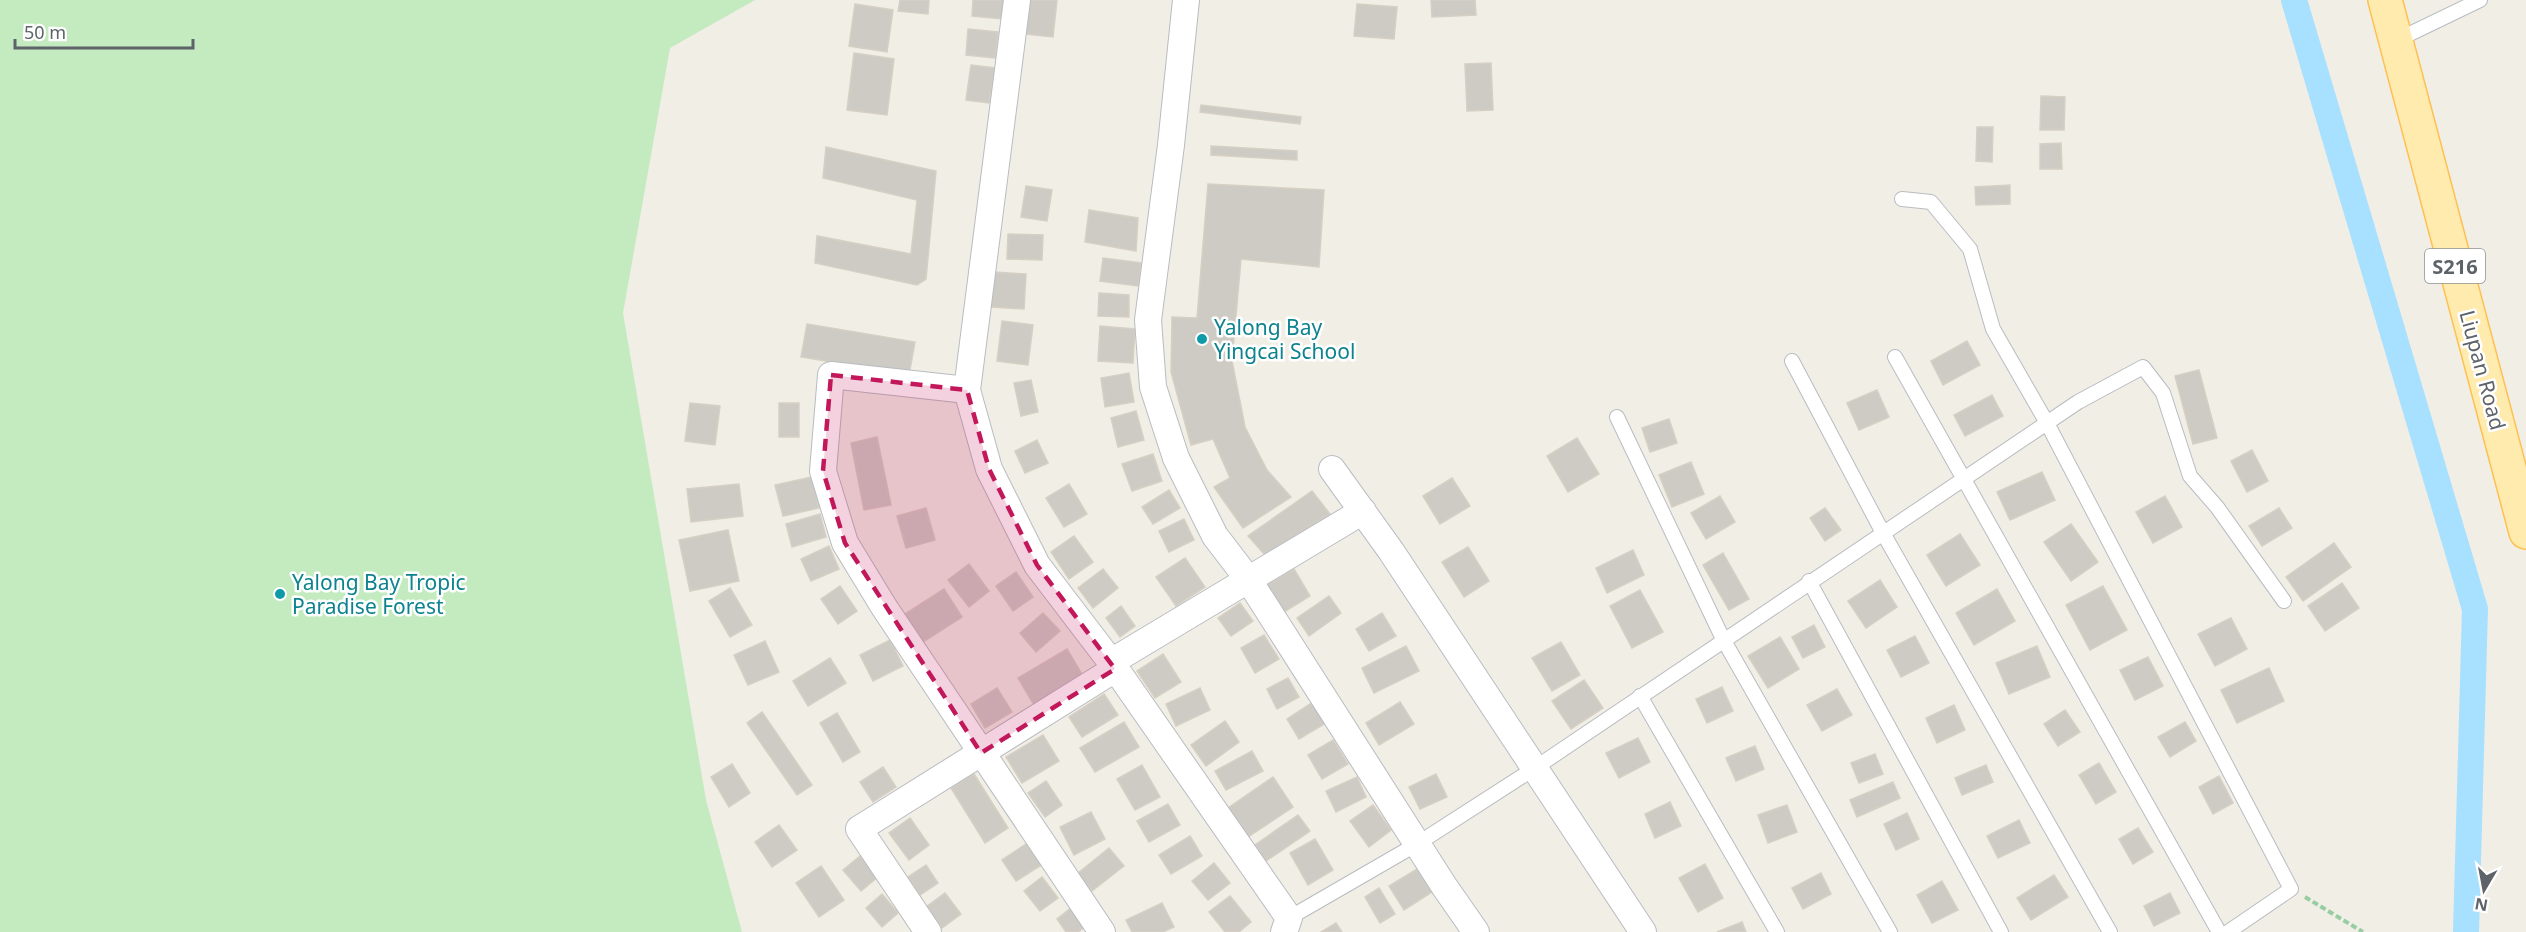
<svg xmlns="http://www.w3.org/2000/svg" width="2526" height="932" font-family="'Noto Sans',sans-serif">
<rect width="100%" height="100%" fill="#f1eee6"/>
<path fill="#c4eac0" d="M0 0H755L670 48 623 313 706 800 742 932H0Z"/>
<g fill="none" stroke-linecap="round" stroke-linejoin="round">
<path stroke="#a8e0ff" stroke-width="26" d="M2294 0 2475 609 2466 932"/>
</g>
<path fill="#cecbc5" stroke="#d6cfc3" stroke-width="1.5" d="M900 0H929L928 14 898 11Z
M973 0H1005L1003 19 972 16Z
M1030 0H1057L1053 37 1026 34Z
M1431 0H1475L1476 15 1432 17Z
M855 4 893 10 887 52 849 46Z
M1357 4 1397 7 1394 39 1354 36Z
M968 29 998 32 995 58 966 55Z
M854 53 894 59 887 115 847 110Z
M1491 63 1493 110 1467 111 1465 64Z
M971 65 995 68 989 103 966 100Z
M2041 96 2065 97 2064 130H2040Z
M1201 105 1301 117 1300 124 1200 112Z
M1977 127H1993L1992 162 1976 161Z
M2061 143 2062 169H2040V144Z
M1211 146 1297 151V160L1211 155Z
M826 147 936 171 926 279 917 285 815 263 817 236 911 254 917 200 823 178Z
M1208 184 1324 190 1319 267 1241 259 1232 361 1245 427 1267 470 1291 497 1243 528 1214 487 1230 478 1213 439 1191 445 1171 372 1172 317 1197 318Z
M2010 185V204L1976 205 1975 187Z
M1026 186 1052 190 1047 221 1021 217Z
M1089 210 1138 218 1136 251 1085 242Z
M1008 234 1043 235 1042 260 1007 259Z
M1103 258 1141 263 1138 286 1100 281Z
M993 272 1026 274 1024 309 991 307Z
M1099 293 1129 295V317L1098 316Z
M1002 321 1033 325 1028 365 997 361Z
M807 324 915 342 909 375 801 357Z
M1100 326 1135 329 1133 363 1098 361Z
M1967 341 1980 365 1943 385 1931 361Z
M2199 370 2217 438 2193 444 2175 376Z
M1129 373 1134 402 1105 407 1101 378Z
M1031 380 1038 412 1021 416 1014 383Z
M1877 390 1889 417 1859 430 1847 403Z
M1992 395 2003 416 1965 436 1954 415Z
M690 403 720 406 715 445 685 441Z
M779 403H799V437H779Z
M1136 411 1144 440 1118 447 1111 418Z
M1669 419 1677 443 1650 452 1642 428Z
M877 437 891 505 864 510 851 443Z
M1577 438 1599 474 1568 492 1547 456Z
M1037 440 1048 463 1025 473 1015 451Z
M2252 450 2268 481 2247 492 2231 461Z
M1153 454 1162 481 1132 491 1122 464Z
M1691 462 1704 494 1672 507 1659 475Z
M2042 472 2055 500 2010 520 1997 492Z
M812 477 819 508 783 516 775 485Z
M1452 478 1470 506 1440 524 1423 496Z
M739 484 743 516 691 522 687 489Z
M1069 484 1087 514 1064 527 1046 498Z
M1169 490 1180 508 1153 524 1142 507Z
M1312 491 1330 514 1265 555 1248 536Z
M1720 496 1735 522 1706 539 1691 513Z
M2165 496 2182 527 2153 543 2136 512Z
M926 508 935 540 906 548 897 516Z
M1825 508 1841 530 1825 541 1810 518Z
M2279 508 2292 528 2262 546 2249 526Z
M820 514 826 537 792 547 786 524Z
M1184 519 1194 540 1169 552 1159 531Z
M2071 524 2098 562 2071 581 2044 542Z
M728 530 739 581 690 591 679 540Z
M1960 534 1980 565 1946 586 1927 555Z
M1074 536 1093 562 1069 579 1051 552Z
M2334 543 2351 567 2303 601 2286 577Z
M829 546 839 569 811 581 801 559Z
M1468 547 1489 581 1464 597 1442 562Z
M1633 550 1644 575 1607 593 1596 568Z
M1723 553 1749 599 1729 610 1703 565Z
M1185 558 1205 587 1176 606 1156 577Z
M969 564 989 591 969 607 948 580Z
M1103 569 1118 588 1093 608 1078 588Z
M1294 569 1310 596 1284 612 1267 585Z
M1016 572 1033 597 1013 611 996 586Z
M1880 580 1897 607 1866 628 1848 601Z
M2342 583 2359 608 2325 631 2308 606Z
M840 586 857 611 838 624 821 599Z
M2103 586 2127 630 2090 650 2066 605Z
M730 588 752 625 730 637 709 601Z
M944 589 962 617 923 642 905 614Z
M1997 589 2015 621 1974 645 1956 613Z
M1640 590 1663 632 1632 648 1610 606Z
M1329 596 1341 613 1309 636 1297 618Z
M1240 603 1253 621 1231 636 1218 618Z
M1121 606 1135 626 1120 637 1106 618Z
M1043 613 1060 631 1036 652 1020 633Z
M1382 613 1396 636 1369 651 1356 629Z
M2231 618 2247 649 2215 666 2198 634Z
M1814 625 1825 647 1803 658 1792 637Z
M1264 635 1279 659 1255 673 1241 648Z
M1915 636 1929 663 1901 677 1887 650Z
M1780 637 1799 669 1768 688 1748 656Z
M890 640 903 666 873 681 860 655Z
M765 641 779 672 748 685 734 655Z
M1561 642 1580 675 1552 691 1532 658Z
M1406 646 1419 671 1374 693 1362 668Z
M2037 646 2050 677 2009 694 1996 663Z
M1067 649 1083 676 1034 705 1018 678Z
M1163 654 1181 682 1155 698 1137 671Z
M2148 657 2163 686 2135 700 2120 670Z
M830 658 846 683 808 706 793 681Z
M2269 668 2284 701 2237 723 2221 690Z
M1288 678 1299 697 1277 709 1267 689Z
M1584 680 1603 708 1571 729 1552 701Z
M1722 687 1733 711 1707 723 1696 699Z
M997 688 1012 712 985 728 971 704Z
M1200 688 1210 710 1176 726 1166 704Z
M1837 689 1852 715 1822 731 1807 705Z
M1104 694 1118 715 1082 737 1069 717Z
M1313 702 1326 723 1299 739 1287 719Z
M1400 702 1414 724 1379 745 1366 723Z
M1954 705 1965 730 1937 743 1926 718Z
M2065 710 2080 732 2058 746 2044 724Z
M762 712 812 785 797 795 747 723Z
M837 713 860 752 843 762 820 723Z
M1225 721 1239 742 1206 766 1191 745Z
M1124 722 1139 747 1095 772 1080 748Z
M2185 722 2196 741 2170 757 2158 737Z
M1043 735 1059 761 1022 783 1006 757Z
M1638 738 1650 762 1619 778 1606 753Z
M1333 740 1348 764 1322 779 1308 755Z
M1755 746 1764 769 1736 781 1726 758Z
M1252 751 1263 771 1226 790 1215 771Z
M1875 754 1883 774 1859 783 1851 763Z
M2099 763 2116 792 2096 804 2079 775Z
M732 764 750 793 729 807 711 777Z
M1142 765 1160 797 1135 810 1117 779Z
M1986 765 1993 782 1962 795 1955 778Z
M883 767 896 787 873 802 860 782Z
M974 774 1008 828 985 843 951 788Z
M1436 774 1447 797 1420 809 1409 787Z
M2219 776 2233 803 2213 814 2199 787Z
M1273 777 1293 807 1248 837 1228 808Z
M1357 777 1366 797 1336 812 1326 791Z
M1046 781 1062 805 1045 817 1028 793Z
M1893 782 1900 798 1857 817 1850 800Z
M1670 802 1681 826 1655 838 1645 814Z
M1168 804 1180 825 1149 842 1137 821Z
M1373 805 1391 830 1369 847 1350 821Z
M1787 805 1797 832 1768 843 1758 815Z
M1091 812 1105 839 1074 855 1060 827Z
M1907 813 1919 839 1896 850 1884 824Z
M1298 815 1310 831 1266 861 1255 845Z
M910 818 929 845 909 860 889 833Z
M2019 820 2030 843 1998 858 1987 836Z
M779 825 797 850 772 867 755 842Z
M2138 828 2153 852 2133 864 2119 839Z
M1190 836 1202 856 1171 874 1159 855Z
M1315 839 1333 870 1308 885 1290 853Z
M1029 842 1043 864 1016 881 1002 860Z
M1109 848 1124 866 1092 891 1078 873Z
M860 856 878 877 861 891 843 870Z
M1214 863 1230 883 1208 900 1192 881Z
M1705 864 1723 898 1698 912 1679 878Z
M926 865 938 883 920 895 908 877Z
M821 866 844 900 819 917 796 883Z
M1417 869 1432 892 1404 910 1389 886Z
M1821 873 1831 894 1803 909 1792 888Z
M2054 875 2068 897 2031 920 2017 898Z
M1042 877 1058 898 1040 911 1024 891Z
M1942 881 1958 910 1932 923 1917 895Z
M1379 888 1395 914 1380 923 1365 897Z
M945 893 961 914 942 928 926 907Z
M2170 893 2180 913 2154 926 2144 906Z
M882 894 898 913 882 927 866 908Z
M1230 896 1251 922 1239 932H1225L1209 912Z
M1162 903 1174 927 1163 932H1132L1126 920Z
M1072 907 1086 926 1078 932H1066L1057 919Z
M1742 922 1746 932H1717Z
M1336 923 1342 932H1321Z"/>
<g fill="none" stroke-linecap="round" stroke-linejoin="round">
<defs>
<path id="lane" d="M2395 41 2480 0
M1902 199 1931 202 1970 249 1993 329 2047 423 2291 889 2228 932
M1895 357 2219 932
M1792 361 1883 533 2110 932
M1617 417 1723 639 1890 932
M1809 581 2001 932
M1640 696 1777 932
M1289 918 1417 844 1535 768 2078 402 2143 367 2163 393 2190 476 2217 507 2284 601"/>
<path id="street" d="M1017 0 967 390 989 469 1037 565 1111 662 1363 511
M1186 0 1171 145 1148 320 1153 387 1176 458 1215 536 1248 579 1444 886 1476 932
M967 390 831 375 823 471 845 543 884 607 1102 932
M1332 469 1391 551 1643 932
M1111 662 1289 918 1284 932
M928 932 859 829 1115 669"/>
<path id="primary" d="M2385 0 2526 532"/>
</defs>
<use href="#lane" stroke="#b8bcc1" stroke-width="16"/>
<use href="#street" stroke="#b8bcc1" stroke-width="28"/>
<use href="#primary" stroke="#fec052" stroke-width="36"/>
<path stroke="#98cda3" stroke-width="4" stroke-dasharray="6 3" stroke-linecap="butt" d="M2305 897 2363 932"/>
<use href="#lane" stroke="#fff" stroke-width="14"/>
<use href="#street" stroke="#fff" stroke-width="26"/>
<use href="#primary" stroke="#ffebad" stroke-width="33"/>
</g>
<path fill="#c2185b" fill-opacity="0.2" stroke="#c2185b" stroke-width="4.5" stroke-dasharray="12 8" stroke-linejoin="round" d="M831 375 967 390 989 469 1037 565 1115 669 981 753 845 543 823 471Z"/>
<g fill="#0f9aa8" stroke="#fff" stroke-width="2">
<circle cx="1202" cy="339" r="6"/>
<circle cx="280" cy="594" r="6"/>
</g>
<g text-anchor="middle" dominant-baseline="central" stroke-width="5" stroke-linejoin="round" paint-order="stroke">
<rect fill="#fff" stroke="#8e9295" stroke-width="1.5" x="2425" y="249" width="60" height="34" rx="4.5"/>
<g font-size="20" font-weight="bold" fill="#5d6368">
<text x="2455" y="266">S216</text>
</g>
<g font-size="21" fill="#0d838f" stroke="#fff" text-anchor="start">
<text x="1214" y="327">Yalong Bay<tspan x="1214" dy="24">Yingcai School</tspan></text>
<text x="292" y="582">Yalong Bay Tropic<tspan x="292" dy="24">Paradise Forest</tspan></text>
</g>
<g font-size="21" fill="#5d6368" stroke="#fff">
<text transform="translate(2483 370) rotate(75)">Liupan Road</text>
</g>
</g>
<g transform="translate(2484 890) rotate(190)" stroke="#ffffff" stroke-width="4.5" paint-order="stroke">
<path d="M0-4.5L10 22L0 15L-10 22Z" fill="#5d6368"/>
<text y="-9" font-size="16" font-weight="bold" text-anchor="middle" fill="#5d6368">N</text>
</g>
<path d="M15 39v9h178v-9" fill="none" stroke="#5d6368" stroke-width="3"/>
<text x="24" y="39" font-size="18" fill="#5d6368" stroke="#ffffff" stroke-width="4.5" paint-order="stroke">50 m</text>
</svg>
